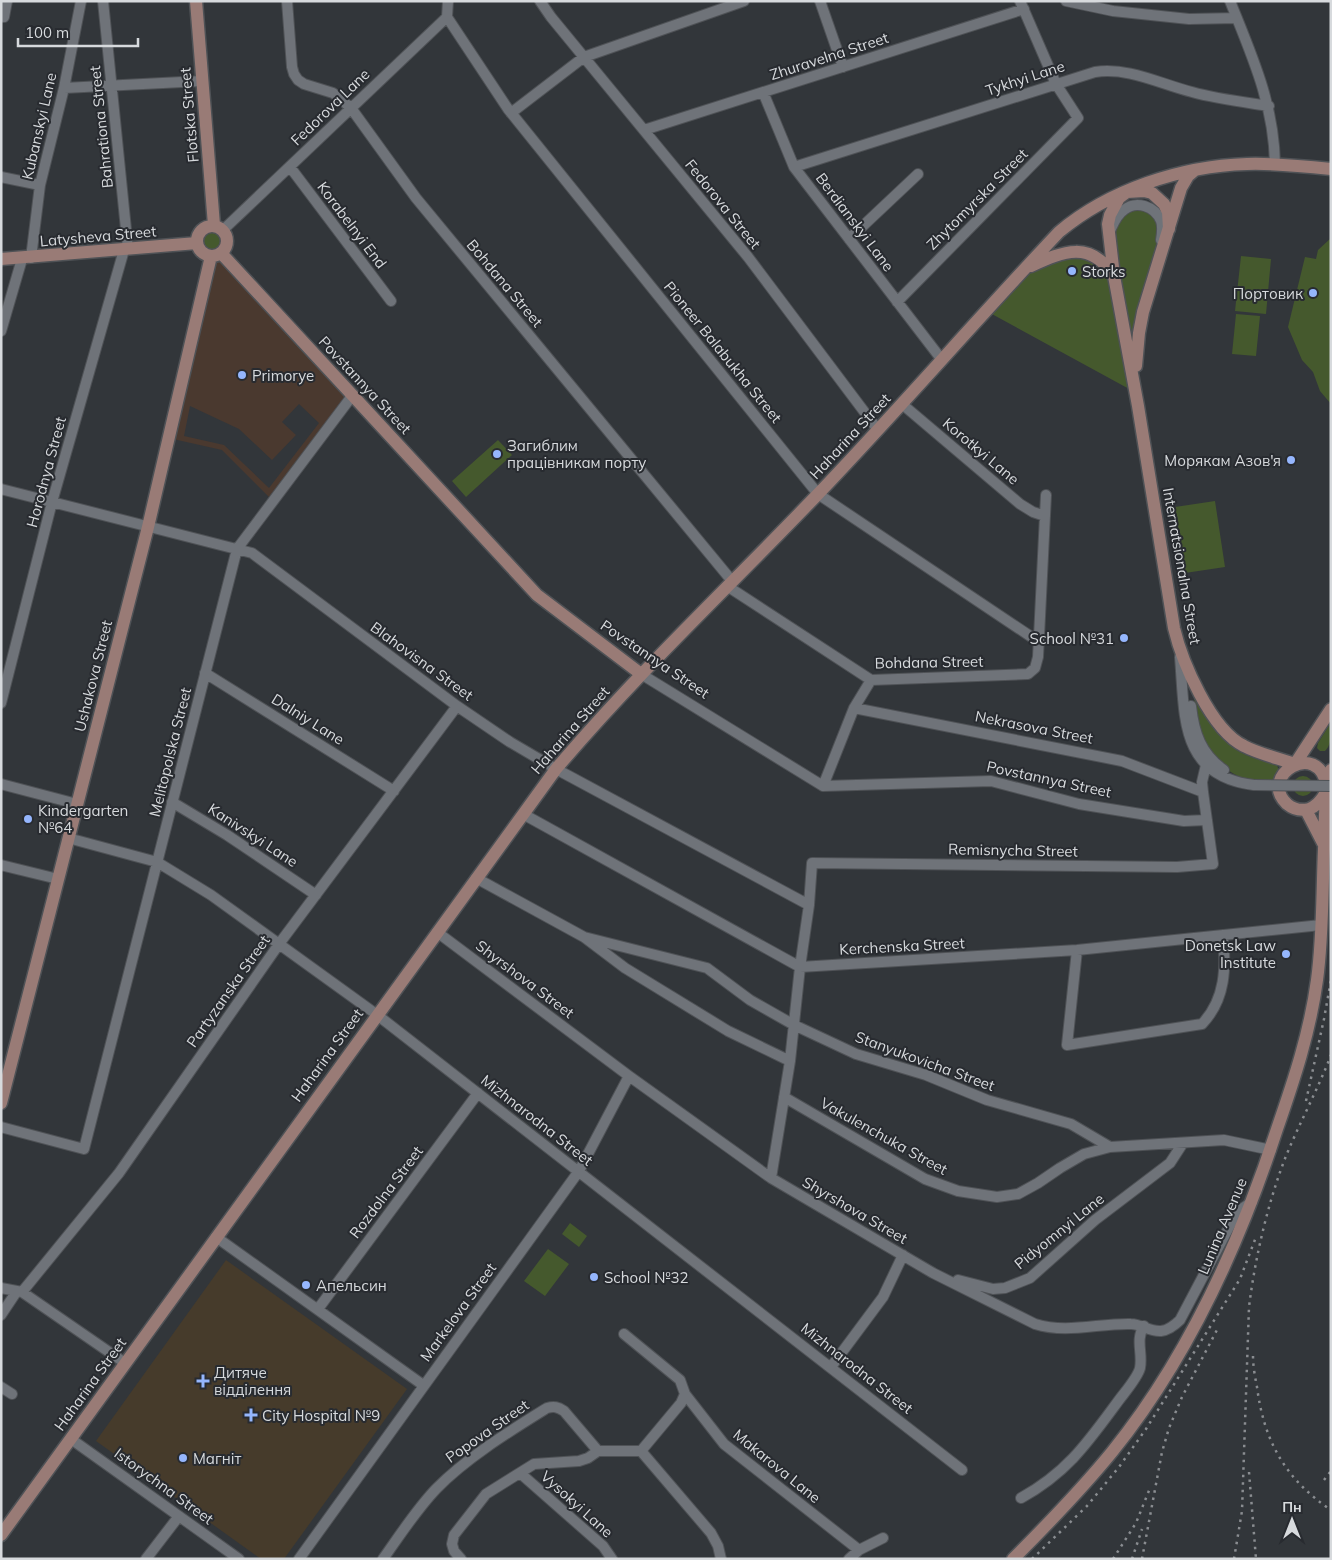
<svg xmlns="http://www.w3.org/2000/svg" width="1332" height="1560" font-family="Mulish,sans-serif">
<rect width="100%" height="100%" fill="#32363a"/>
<path fill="#4a392f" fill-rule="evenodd" d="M221 259 346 396 269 497 222 450 173 439 213 261ZM299 404 319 423 269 488 224 445 184 436 190 406 239 429 272 460 296 435 282 422Z"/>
<path fill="#463b2b" d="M226 1260 407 1389 284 1559H261L96 1441Z"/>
<path fill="#45592d" d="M1143 209 1155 217 1159 231 1151 275 1134 356 1112 235C1122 216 1121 211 1143 209Z
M201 241a11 11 0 1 1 22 0a11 11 0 1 1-22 0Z
M1331 238V404L1320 391 1313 372 1302 360 1288 327 1305 257 1316 259 1318 250Z
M1241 256 1271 259 1266 314 1235 311Z
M1087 257 1111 278 1131 390 990 313 1026 272 1056 259Z
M1236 314 1260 316 1256 356 1232 354Z
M498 440 512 455 466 497 452 481Z
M1215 501 1225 567 1185 573 1175 507Z
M1194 697C1207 716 1219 740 1240 752 1251 758 1265 761 1277 765L1280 774 1277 782C1269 782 1261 782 1253 781 1212 772 1198 734 1194 697Z
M1330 724C1331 732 1332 745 1325 751H1320L1317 748 1318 743Z
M1293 786a10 10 0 1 1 20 0a10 10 0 1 1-20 0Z
M570 1223 587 1236 579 1247 562 1234Z
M548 1249 569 1264 545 1296 524 1281Z"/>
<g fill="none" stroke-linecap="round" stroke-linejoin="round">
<defs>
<path id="street" d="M103 1 128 249
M287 1 292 67 294 74 298 80 304 84 333 93 351 108 416 198 732 581
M540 1 551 17 748 257 878 430
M820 1 843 67
M1066 1 1113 11 1189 19 1237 18
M1230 1C1252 56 1274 104 1275 164
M4 17 7 1
M447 17 508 109 818 494 1039 642
M64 88 202 81
M763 92 794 167 942 360
M511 113 584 57 744 1
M644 130 1024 9
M290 167 391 301
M794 167 1095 72C1129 67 1160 84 1192 92 1217 99 1243 102 1269 106
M1 177 40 185
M223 230 447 17 448 1
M1109 233C1113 225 1116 215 1124 210 1136 200 1155 206 1161 221 1163 227 1162 234 1161 240
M849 239 918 174
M31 258 40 185 64 88 81 1
M897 302 1078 118 1056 84 1020 1
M1 331 22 259
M902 404 1020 504 1033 512 1045 516
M1 489 252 553 457 706 510 742 556 769 809 905
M727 586 871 680 1028 674 1035 668 1038 657 1046 495
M1180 657C1185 716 1179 776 1254 785
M205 673 394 791
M641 674 823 786 991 781 1079 804 1184 821 1207 820
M1 703 52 502 124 250
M1191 706C1194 733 1201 754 1224 770
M854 708 1122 761 1203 792
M1 784 77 804
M823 786 854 708 871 680
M172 802 227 835 316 895
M523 814 800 967 1077 950 1321 925
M68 838 157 862 211 895 376 1014 962 1470
M1 865 58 879
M476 878 584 937 625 968 728 1031 790 1061
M437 932 629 1076 771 1178 933 1273 1035 1324C1067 1334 1099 1323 1131 1324 1141 1324 1150 1332 1161 1331 1169 1330 1174 1326 1180 1320L1237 1212 1252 1202
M584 937 707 968 750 1000 794 1025 856 1054 926 1075 987 1100 1071 1124 1110 1147
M1077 950 1067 1045 1202 1024C1226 999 1226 967 1223 935
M784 1097 925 1179 958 1191 997 1197 1018 1194 1038 1183 1060 1168 1084 1154 1110 1147 1224 1140 1271 1150
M1 1127 84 1149 237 549 352 396
M771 1178 790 1061 800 967 809 905 812 863 1177 867 1213 864 1203 792 1202 782 1206 765
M216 1237 423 1385
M958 1280 993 1289 1005 1288 1030 1278 1095 1220 1170 1163 1183 1143
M1 1288 22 1292 125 1363
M22 1292 119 1173 279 944 457 706
M318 1309 478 1093
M1 1315 17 1291
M624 1334 680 1380 685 1394 724 1444 859 1550
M831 1367 883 1297 903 1255
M1 1387 12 1394
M71 1439 239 1559
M641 1451 681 1403 685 1394
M520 1473 603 1546 612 1559
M1021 1498C1068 1472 1088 1442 1119 1400 1125 1392 1138 1377 1140 1368 1143 1353 1135 1340 1144 1326
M146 1559 179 1516
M299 1559 579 1171 629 1076
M383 1559C400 1535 416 1510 436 1489 466 1458 510 1431 547 1408 554 1406 558 1407 564 1411L598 1451H641L711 1533 718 1546 721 1559
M461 1559 454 1551 452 1544 454 1535 486 1494 534 1464 579 1461 588 1458 598 1451
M849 1559 859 1550 883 1538"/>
<path id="secondary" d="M196 1 214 225
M197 241a15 15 0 1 1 30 0a15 15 0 1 1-30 0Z
M1169 229 1168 212 1164 204 1152 193 1144 191 1127 192 1119 198 1110 215 1108 224 1114 276 1138 406 1174 628C1182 662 1211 730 1244 746 1259 754 1278 758 1295 764
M221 253 537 595 641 674
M1 259 197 243
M1031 266C1064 251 1090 240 1114 276
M1136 366 1139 333 1143 312 1181 188 1188 176 1195 170
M1295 764 1331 709
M1325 794C1321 801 1317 806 1309 809 1301 811 1293 809 1287 804 1257 776 1318 738 1327 786
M1306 810 1323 843
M1 1103 148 527 211 256
M1 1535 556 769C638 672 731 585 819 493 900 408 978 318 1059 232 1109 190 1181 166 1247 164 1275 163 1303 166 1331 169
M1013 1559C1047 1525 1081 1490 1112 1452 1188 1358 1240 1243 1277 1129 1294 1080 1310 1032 1317 980 1323 937 1322 893 1324 849 1325 822 1324 796 1331 770"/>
</defs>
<use href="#street" stroke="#4f5256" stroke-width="12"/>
<use href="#secondary" stroke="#4f5256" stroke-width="15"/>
<use href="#street" stroke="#6f7379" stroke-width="10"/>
<use href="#secondary" stroke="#997b76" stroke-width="12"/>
<path stroke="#8a8d91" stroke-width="2.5" stroke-dasharray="2.5 5" stroke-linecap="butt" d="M1306 1101 1324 1019 1331 980
M1253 1356C1253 1366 1255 1377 1257 1387 1264 1441 1285 1479 1331 1510
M1249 1472 1256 1559
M1324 1480 1331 1471
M1032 1559 1087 1506 1119 1467 1146 1429 1240 1279 1256 1237
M1113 1559 1136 1523 1150 1488
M1132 1559 1142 1529
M1142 1559 1162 1452 1169 1428 1182 1397 1219 1326
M1234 1559 1242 1511 1249 1307C1255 1258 1268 1202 1286 1156 1300 1122 1318 1089 1331 1055"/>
<defs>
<path id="street-bridge" d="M1254 785 1331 786"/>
</defs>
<use href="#street-bridge" stroke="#4f5256" stroke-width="12" stroke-linecap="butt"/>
<use href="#street-bridge" stroke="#6f7379" stroke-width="10"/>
</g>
<g fill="#95b6fd" stroke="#282b30" stroke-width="2">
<circle cx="1072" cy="271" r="5"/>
<circle cx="1313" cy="293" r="5"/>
<circle cx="242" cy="375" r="5"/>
<circle cx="497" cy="454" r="5"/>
<circle cx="1291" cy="460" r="5"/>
<circle cx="1124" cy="638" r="5"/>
<circle cx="28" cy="819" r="5"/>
<circle cx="1286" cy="954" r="5"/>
<circle cx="594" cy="1277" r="5"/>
<circle cx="306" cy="1285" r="5"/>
<path d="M200.5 1373.5h5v5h5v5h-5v5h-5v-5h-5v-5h5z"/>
<path d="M248.5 1407.5h5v5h5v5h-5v5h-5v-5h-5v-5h5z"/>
<circle cx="183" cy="1458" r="5"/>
</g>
<g text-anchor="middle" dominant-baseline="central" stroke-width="4" stroke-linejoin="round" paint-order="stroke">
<g font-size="15" fill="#d7dadd" stroke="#282b30">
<text transform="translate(829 56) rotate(-18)">Zhuravelna Street</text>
<text transform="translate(1025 78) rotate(-18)">Tykhyi Lane</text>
<text transform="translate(330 107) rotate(-44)">Fedorova Lane</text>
<text transform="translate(189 115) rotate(-95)">Flotska Street</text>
<text transform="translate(39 126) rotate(-77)">Kubanskyi Lane</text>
<text transform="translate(101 127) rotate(-96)">Bahrationa Street</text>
<text transform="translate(977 199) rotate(-45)">Zhytomyrska Street</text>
<text transform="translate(723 204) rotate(51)">Fedorova Street</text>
<text transform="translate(855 222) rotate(53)">Berdianskyi Lane</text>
<text transform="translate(352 225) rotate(53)">Korabelnyi End</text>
<text transform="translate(98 236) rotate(-5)">Latysheva Street</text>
<text transform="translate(505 283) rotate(50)">Bohdana Street</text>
<text transform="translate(723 352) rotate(51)">Pioneer Balabukha Street</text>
<text transform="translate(365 385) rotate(47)">Povstannya Street</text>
<text transform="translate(850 436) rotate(-47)">Haharina Street</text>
<text transform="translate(981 451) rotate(40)">Korotkyi Lane</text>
<text transform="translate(46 472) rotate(-75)">Horodnya Street</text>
<text transform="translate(1182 566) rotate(80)">Internatsionalna Street</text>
<text transform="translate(655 659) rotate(34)">Povstannya Street</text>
<text transform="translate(422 661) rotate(36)">Blahovisna Street</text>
<text transform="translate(929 662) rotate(-1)">Bohdana Street</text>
<text transform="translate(93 676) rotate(-76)">Ushakova Street</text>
<text transform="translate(308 719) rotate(32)">Dalniy Lane</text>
<text transform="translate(1034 727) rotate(11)">Nekrasova Street</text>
<text transform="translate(570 730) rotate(-49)">Haharina Street</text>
<text transform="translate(170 752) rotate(-76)">Melitopolska Street</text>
<text transform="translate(1049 779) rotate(12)">Povstannya Street</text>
<text transform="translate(253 835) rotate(33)">Kanivskyi Lane</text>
<text transform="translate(1013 850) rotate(1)">Remisnycha Street</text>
<text transform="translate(902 946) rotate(-3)">Kerchenska Street</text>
<text transform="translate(525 979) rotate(37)">Shyrshova Street</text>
<text transform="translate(228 991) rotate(-55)">Partyzanska Street</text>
<text transform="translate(327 1055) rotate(-54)">Haharina Street</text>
<text transform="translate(925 1061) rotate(20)">Stanyukovicha Street</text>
<text transform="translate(537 1120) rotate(38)">Mizhnarodna Street</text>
<text transform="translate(884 1136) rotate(29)">Vakulenchuka Street</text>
<text transform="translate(386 1192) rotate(-53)">Rozdolna Street</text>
<text transform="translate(855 1210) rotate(30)">Shyrshova Street</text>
<text transform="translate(1222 1226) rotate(-67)">Lunina Avenue</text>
<text transform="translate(1059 1231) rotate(-39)">Pidyomnyi Lane</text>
<text transform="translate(458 1312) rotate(-54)">Markelova Street</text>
<text transform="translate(857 1368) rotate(38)">Mizhnarodna Street</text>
<text transform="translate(90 1384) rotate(-54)">Haharina Street</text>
<text transform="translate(487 1431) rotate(-35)">Popova Street</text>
<text transform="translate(777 1466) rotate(39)">Makarova Lane</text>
<text transform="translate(164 1486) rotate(36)">Istorychna Street</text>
<text transform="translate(577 1504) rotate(42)">Vysokyi Lane</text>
</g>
<g font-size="15" fill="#d7dadd" stroke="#282b30" text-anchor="start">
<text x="1082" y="271">Storks</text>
<text x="1303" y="293" text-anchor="end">Портовик</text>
<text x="252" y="375">Primorye</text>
<text x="507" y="445">Загиблим<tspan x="507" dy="17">працівникам порту</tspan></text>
<text x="1281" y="460" text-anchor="end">Морякам Азов'я</text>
<text x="1114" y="638" text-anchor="end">School №31</text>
<text x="38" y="810">Kindergarten<tspan x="38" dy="17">№64</tspan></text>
<text x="1276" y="945" text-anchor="end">Donetsk Law<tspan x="1276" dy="17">Institute</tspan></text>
<text x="604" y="1277">School №32</text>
<text x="316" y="1285">Апельсин</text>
<text x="214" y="1372">Дитяче<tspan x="214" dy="17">відділення</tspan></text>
<text x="262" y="1415">City Hospital №9</text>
<text x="193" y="1458">Магніт</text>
</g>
</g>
<rect width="1332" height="1560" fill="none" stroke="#d7dadd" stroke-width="5"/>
<g transform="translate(1292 1520)" stroke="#282b30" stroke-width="4" paint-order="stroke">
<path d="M0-4L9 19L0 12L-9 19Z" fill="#d7dadd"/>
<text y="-8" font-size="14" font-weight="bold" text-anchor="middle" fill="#d7dadd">Пн</text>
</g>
<path d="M18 38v8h120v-8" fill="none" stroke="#d7dadd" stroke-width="2.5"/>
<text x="25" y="38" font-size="15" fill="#d7dadd" stroke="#282b30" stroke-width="4" paint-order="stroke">100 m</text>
</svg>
